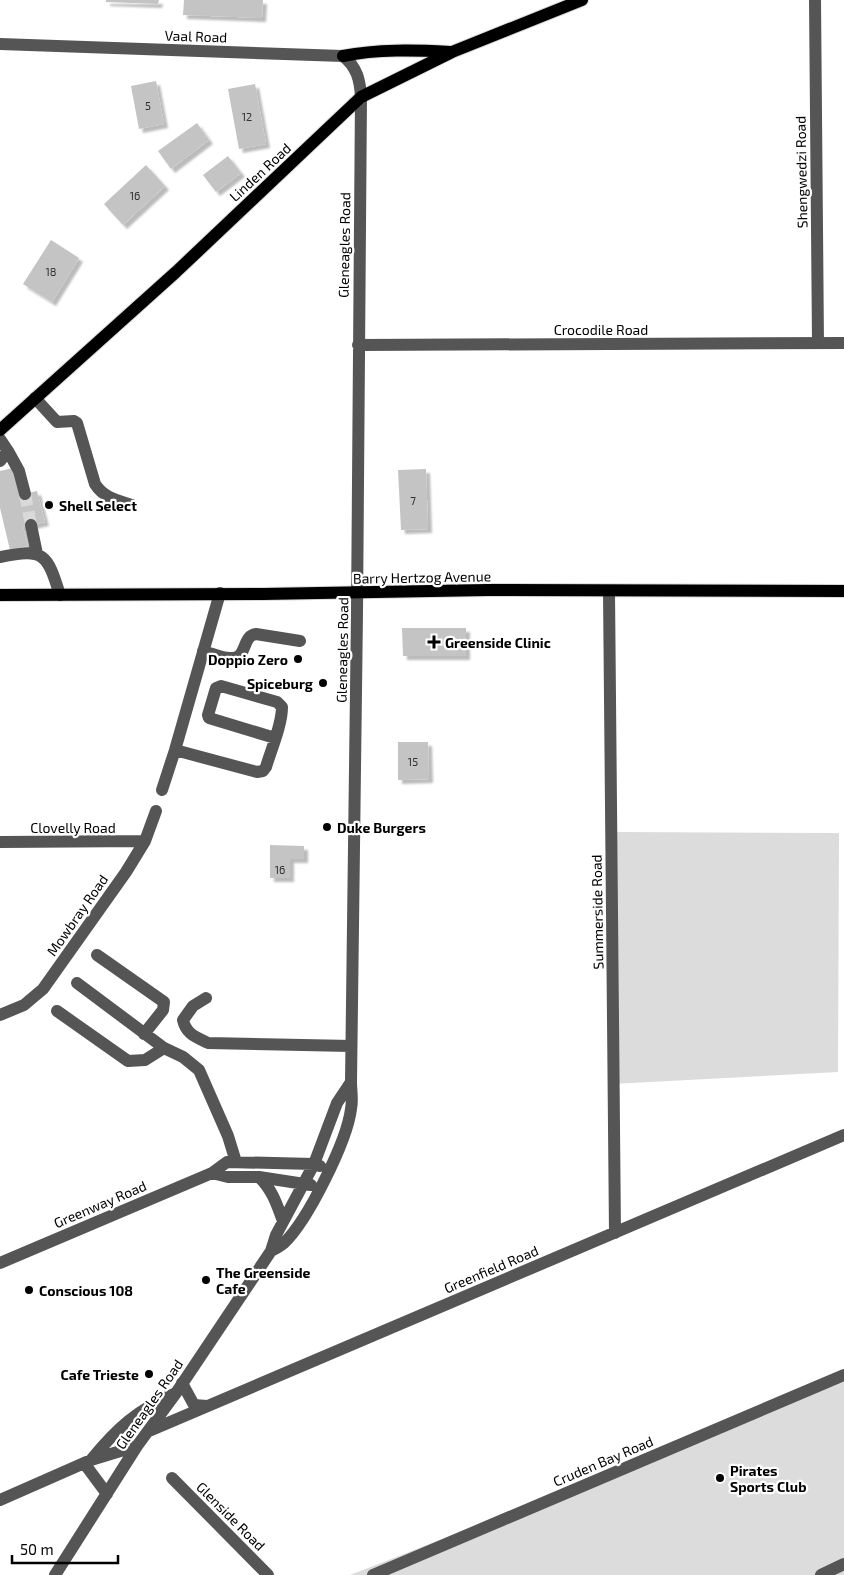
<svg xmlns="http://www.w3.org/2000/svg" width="844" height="1575" font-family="'Exo 2',sans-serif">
<defs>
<filter id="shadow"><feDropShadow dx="4" dy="4" stdDeviation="1" flood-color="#0004"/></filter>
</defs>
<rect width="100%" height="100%" fill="#fff"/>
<path fill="#dcdcdc" d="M615 832 839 833 838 1072 612 1084Z
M844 1382V1575H350Z"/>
<path fill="#c4c4c4" filter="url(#shadow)" d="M106 0H159L158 4 106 2Z
M184 0H263L262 18 183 15Z
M156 81 164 124 139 129 131 86Z
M255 84 266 144 239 149 228 89Z
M197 123 209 140 171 169 158 151Z
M228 156 241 173 216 192 203 175Z
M146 165 165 186 123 225 104 204Z
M51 240 79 258 52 302 23 284Z
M13 468 19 495 37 491 45 522 23 527 28 546 10 550 0 508V471Z
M426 469 428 529 401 530 398 470Z
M402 628H466V656H403Z
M398 742H428L429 779 398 780Z
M270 845 304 846V859H290V878H270Z"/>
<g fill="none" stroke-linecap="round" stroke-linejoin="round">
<path stroke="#d9d9d9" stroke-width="12" stroke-dasharray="12 6" stroke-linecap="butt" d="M25 494 31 525"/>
<defs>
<path id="major" d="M343 56C378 49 414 50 450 52
M0 430 176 272 361 97 452 52 582 0
M0 595 263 594 488 590 844 591"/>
</defs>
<use href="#major" stroke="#dbdbdb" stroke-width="14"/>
<path stroke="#555" stroke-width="12" d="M815 0 818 343
M0 44 343 56C357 67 360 80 361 97L357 612 351 1082C351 1091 353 1100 351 1109 347 1141 308 1220 284 1243 280 1246 276 1249 271 1251
M358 345 844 343
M35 398 57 422 74 421 77 423 95 484C104 498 117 500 132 505
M0 439 8 451 0 461
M8 451 19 471 25 494
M31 525 37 554
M0 557C45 548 47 554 60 595
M609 592 615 1233
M203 651C212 653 221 658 230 658 248 660 241 636 256 634L300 641
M175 750 257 772 263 771 266 767C271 750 282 725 282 707L277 702 221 686 216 688 208 715 209 718 275 738
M162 790 175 750 220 593
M0 842 145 841
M97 955 164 1002 163 1010 144 1034
M77 983 164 1048
M206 998 193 1006 183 1020C186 1034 196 1037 208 1043L351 1046
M57 1011 128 1061 145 1060 164 1048 183 1057 199 1070 228 1136 236 1162
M0 1015 24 1005 43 989 126 872 145 841 156 811
M212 1173 228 1177H259L311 1185
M259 1177C272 1189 277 1205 283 1221
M0 1263 212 1173 227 1162 314 1164 320 1166
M182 1383 194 1405 207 1406
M149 1431 844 1135
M91 1460C117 1428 137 1410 176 1393
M84 1463 107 1494
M172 1478 268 1575
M0 1500 91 1460 137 1446
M55 1575 137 1446 176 1393 271 1251 276 1235 314 1164 337 1103 351 1082
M373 1575 844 1375
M821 1575 844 1564"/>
<use href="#major" stroke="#000" stroke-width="12"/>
</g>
<g fill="#000" stroke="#fff" stroke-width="2">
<circle cx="49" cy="505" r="5"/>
<path d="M431.5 634.5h5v5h5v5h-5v5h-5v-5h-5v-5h5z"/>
<circle cx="298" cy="659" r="5"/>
<circle cx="323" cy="683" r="5"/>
<circle cx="327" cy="827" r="5"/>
<circle cx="206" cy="1280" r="5"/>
<circle cx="29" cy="1290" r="5"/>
<circle cx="149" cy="1374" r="5"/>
<circle cx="720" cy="1478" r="5"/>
</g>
<g text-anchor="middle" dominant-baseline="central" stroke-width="4.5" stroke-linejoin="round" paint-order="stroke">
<g font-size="11" fill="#313131">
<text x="148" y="105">5</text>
<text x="247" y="116">12</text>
<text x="135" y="195">16</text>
<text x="51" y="271">18</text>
<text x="413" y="500">7</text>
<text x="413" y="761">15</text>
<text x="280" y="869">16</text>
</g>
<g font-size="14" fill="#000" stroke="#fff">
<text transform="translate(196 36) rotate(2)">Vaal Road</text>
<text transform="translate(260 172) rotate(-43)">Linden Road</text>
<text transform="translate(801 172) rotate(-91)">Shengwedzi Road</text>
<text transform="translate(344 245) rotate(-89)">Gleneagles Road</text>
<text x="601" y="329">Crocodile Road</text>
<text transform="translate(422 577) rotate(-1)">Barry Hertzog Avenue</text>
<text transform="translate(342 650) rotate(-89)">Gleneagles Road</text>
<text x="73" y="827">Clovelly Road</text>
<text transform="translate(597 912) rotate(-91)">Summerside Road</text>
<text transform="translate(77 915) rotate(-55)">Mowbray Road</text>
<text transform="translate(100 1204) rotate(-23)">Greenway Road</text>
<text transform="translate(491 1269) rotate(-23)">Greenfield Road</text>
<text transform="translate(149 1404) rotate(-55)">Gleneagles Road</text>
<text transform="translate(603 1461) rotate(-23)">Cruden Bay Road</text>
<text transform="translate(231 1516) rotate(45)">Glenside Road</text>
</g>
<g font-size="14" font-weight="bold" fill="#000" stroke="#fff" text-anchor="start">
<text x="59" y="505">Shell Select</text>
<text x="445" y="642">Greenside Clinic</text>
<text x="288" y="659" text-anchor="end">Doppio Zero</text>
<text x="313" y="683" text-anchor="end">Spiceburg</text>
<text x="337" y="827">Duke Burgers</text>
<text x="216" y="1272">The Greenside<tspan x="216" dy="16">Cafe</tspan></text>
<text x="39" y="1290">Conscious 108</text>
<text x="139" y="1374" text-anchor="end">Cafe Trieste</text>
<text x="730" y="1470">Pirates<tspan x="730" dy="16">Sports Club</tspan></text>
</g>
</g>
<path d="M12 1555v8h106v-8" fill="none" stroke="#000000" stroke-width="2.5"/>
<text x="20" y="1555" font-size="15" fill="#000000" stroke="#ffffff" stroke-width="4" paint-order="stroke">50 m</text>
</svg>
